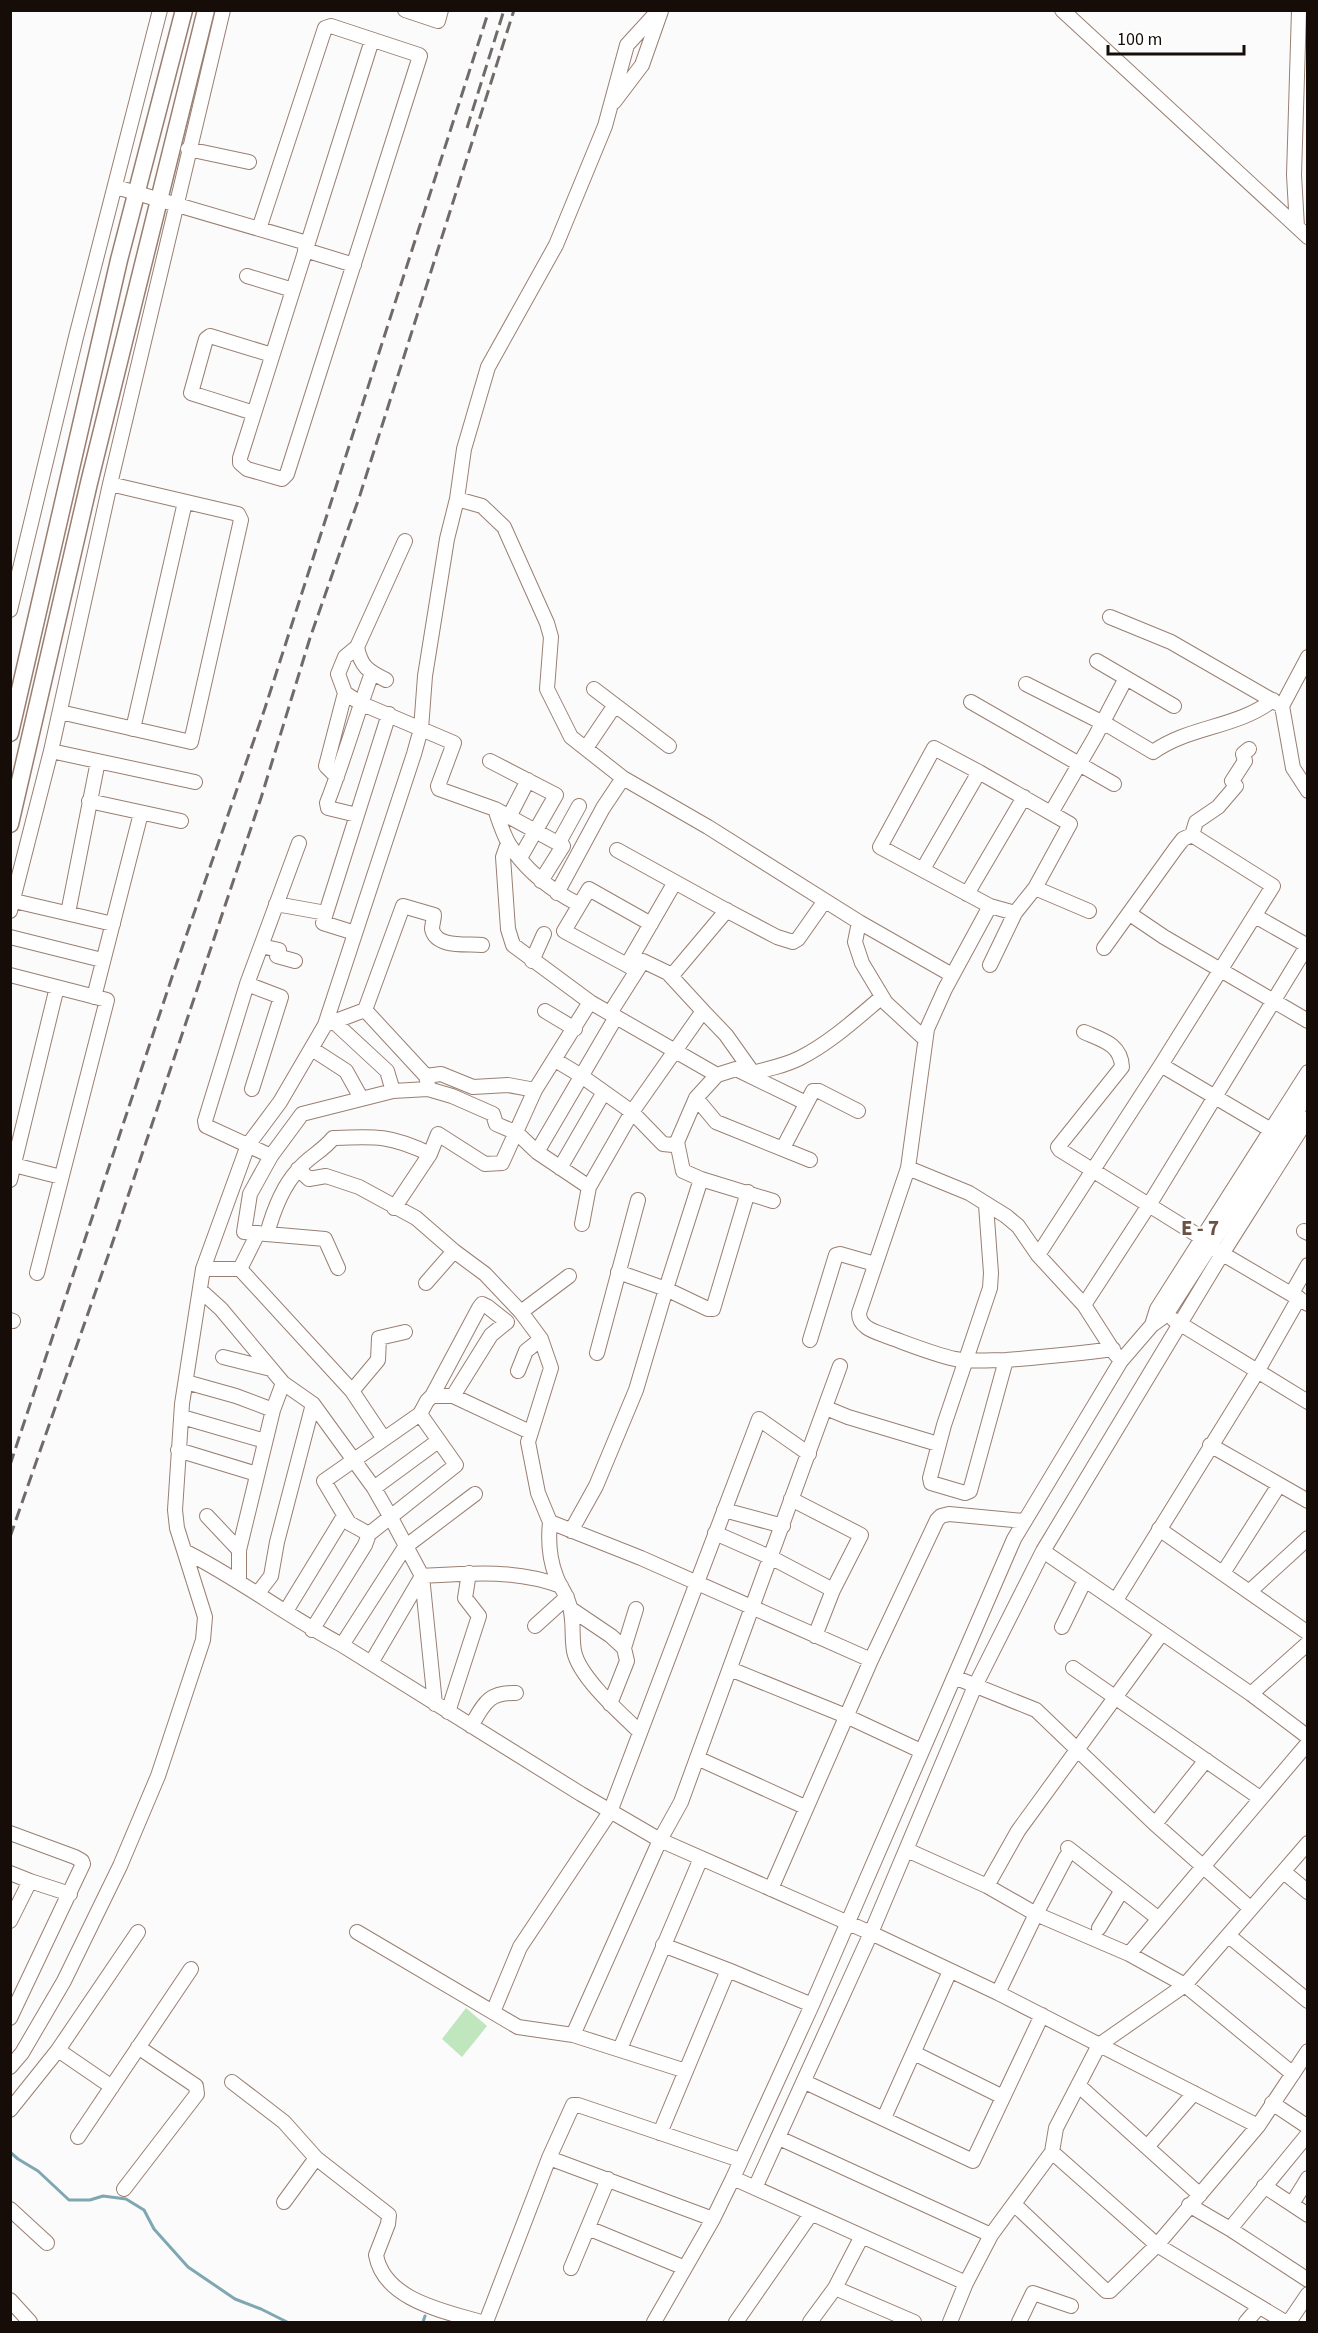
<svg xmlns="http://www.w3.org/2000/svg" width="1318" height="2333" font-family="'Source Sans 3',sans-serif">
<rect width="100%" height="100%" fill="#fbfbfb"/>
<path fill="#bfe6bd" d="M466 2008 487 2026 462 2057 442 2039Z"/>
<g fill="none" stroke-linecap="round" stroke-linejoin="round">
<path stroke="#7fa7b2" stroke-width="3" d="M10 2152 18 2159 38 2171 69 2200H90L103 2196 126 2199 144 2210 154 2229 188 2267 235 2299 261 2309 287 2322
M423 2322 425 2316"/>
<defs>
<path id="minor" d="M405 10 438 21 441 10
M1062 10 1308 237
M614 102 642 65 661 11
M188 149 249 162
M116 187 307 243
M1297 227 1294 175 1299 10
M259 229 325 28 331 26 419 55 420 56 287 474 282 479 247 469 240 463V458L372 40
M305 250 354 265
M247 276 293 290
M254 413 191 393 206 339 210 336 272 355
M457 499 482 506 504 527 547 623 551 637 547 689 571 737 623 778 708 827 859 922 952 975
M405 541 357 647 345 657 338 674 345 693 360 703 454 743 438 786 439 789 495 809 563 846 541 881
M10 610 76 337 160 10
M1110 617 1171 642 1282 706
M357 647C361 667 368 671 386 680
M1308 657 1282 706 1293 768 1308 791
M1097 661 1174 706
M1026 684 1111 727 1153 752C1189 726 1237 728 1273 700
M594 689 669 746
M971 702 1114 784
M60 712 191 742 241 520 238 514 110 484
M133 729 185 502
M586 748 615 705
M51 751 195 782
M490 761 556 795 520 858
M337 777 326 766 345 693
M89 801 181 821
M495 809C499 821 503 834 509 844 526 871 551 890 578 904
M1051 813 1095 737 1126 678
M357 815 328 808 327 803C344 760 356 716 372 673
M509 817 528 780
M1192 835 1196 822 1218 807 1236 786 1232 781 1245 761 1243 754 1249 749
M508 843 503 857 508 929 513 945 590 1002 717 1075 736 1069 806 1103
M558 844 579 806
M617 850 722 908 777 937 793 942 798 939 824 902
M923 869 979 772
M1035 888 1089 911
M557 893 603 808 623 778
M967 894 1024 797
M10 900 113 924
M276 904 326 913 323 923 355 933
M990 906 880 847 934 748 979 772 1070 824 1035 888 1015 913 990 906 945 989 927 1029 908 1168 859 1313C859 1329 877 1332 889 1337 911 1345 933 1354 955 1359 972 1362 990 1360 1006 1360 1042 1357 1077 1354 1113 1349
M10 911 51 751 110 484 223 10
M68 913 98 761
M326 913 389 714
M1130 914 1164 937 1308 1021
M1255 916 1308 946
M859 922 855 942 862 963 886 1003 925 1039
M10 937 102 960
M261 946 279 950 277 956 295 961
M532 961 544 934
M627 965 675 882
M990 965 1015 913
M636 970 564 931 589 889 651 924
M668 973 703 1011
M10 975 107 1000 37 1273
M247 984 281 997 252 1089
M94 997 141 813
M365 1010 426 1076 428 1085
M545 1011 575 1029
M610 1013 643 961 668 973H674L727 910
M333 1021 387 1071 393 1091
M325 1025 365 1010 403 906 434 915C434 919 432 925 432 929 436 949 469 943 482 945
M1084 1032C1102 1040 1121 1044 1122 1067L1058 1147 1060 1150 1202 1238
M312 1049 346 1071 361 1098
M555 1060 580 1075 632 1112 663 1144 673 1145 677 1142 696 1098 717 1075
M1161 1065 1271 1130
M747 1074C765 1070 784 1066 800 1058 830 1043 857 1018 882 997
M426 1076 441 1074 473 1087 508 1085 535 1090
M696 1098 716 1122 810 1160
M783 1148 813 1091H819L858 1111
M537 1152 616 1017
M271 1156 206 1126 205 1121 247 984 299 843
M10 1164 61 1177
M560 1168 604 1092
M908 1168 969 1193 1006 1216 1018 1226 1038 1255 1084 1305 1116 1355
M298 1169 309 1179 326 1176 359 1187 416 1218 454 1251 485 1274 521 1312 541 1339 551 1368 528 1442 538 1493 550 1522 641 1558 871 1660
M701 1179 773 1201
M10 1180 57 987
M986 1205 991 1273 990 1288 944 1425 930 1478 931 1483 965 1493 970 1491 1006 1360
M394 1208 430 1154 438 1134 485 1164 502 1163 535 1090 590 1002
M582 1224 589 1187 632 1112 703 1011 726 1035 753 1073
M1304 1231 1308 1233
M267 1234C273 1212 282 1187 298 1170 308 1157 323 1151 333 1138 376 1136 390 1135 430 1154
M1216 1250 1308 1304
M1038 1255 1161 1065 1273 886 1192 835 1183 839 1176 848 1104 948
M338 1268 325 1239 244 1232 250 1194 271 1156 302 1114 393 1091 428 1089 452 1096 493 1114 496 1124 517 1133 537 1152 589 1187
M203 1269H240L352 1391 384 1439
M240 1269 258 1233
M618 1272 666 1289 701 1179 683 1171 677 1142
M426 1283 454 1251
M200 1290 221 1309 283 1383 313 1404 374 1488 390 1516 422 1576 435 1704
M1292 1293 1308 1265
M1084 1305 1149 1205 1307 946
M521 1312 569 1276
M10 1320 13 1321
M1174 1320 1308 1402
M1152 1325 1157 1309 1308 1072
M810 1340 836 1255 840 1254 875 1264
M597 1353 638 1200
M223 1357 271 1369
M518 1371 526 1351 541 1339
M186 1382 236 1396 273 1410
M352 1391 378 1360 379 1338 405 1332
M432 1396 479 1308 482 1304 488 1307 507 1322 491 1335 453 1396
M826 1408 848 1417 938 1444
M182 1417 265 1441
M1210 1445 1308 1501
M178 1450 257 1474
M374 1488 438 1441
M791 1499 861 1535 833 1590 815 1636
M724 1510 783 1526
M207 1516 239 1550V1580
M550 1522C548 1541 549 1558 556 1576 559 1585 565 1592 568 1601 575 1617 571 1634 574 1651 579 1677 621 1714 640 1732
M1159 1529 1308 1633
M571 1531 596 1486 636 1390 666 1289 708 1309H713L748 1192
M715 1533 772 1558 833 1590
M369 1534 349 1523 324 1481 420 1414 427 1401 432 1396H453L530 1432
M239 1550 273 1410 283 1383
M1043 1551 1251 1694 1308 1737
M186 1552C240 1579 288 1617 342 1645L581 1794 660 1840 871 1933 998 1993 1258 2126
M1223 1573 1279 1485
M1249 1592 1308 1538
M258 1593 271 1576 277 1542 313 1404
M1116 1600 1257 1372 1299 1298
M571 1609 611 1636 624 1648
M286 1611 344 1516
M535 1626 567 1597
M1062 1627 1085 1580
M312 1630 365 1545 369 1534 456 1465 420 1414
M342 1645 405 1547 475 1494
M371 1663 422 1576C470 1573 516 1569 561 1586
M1073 1668 1260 1798
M730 1669 846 1716 921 1751
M954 1677 1036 1710 1155 1824 1250 1908
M1251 1694 1308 1643
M610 1704 627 1661 624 1648 636 1609
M448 1712 479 1616 465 1598 469 1573
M471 1726C484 1704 488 1692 516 1693
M697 1758 805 1807
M1155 1824 1206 1760
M10 1833 75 1857 82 1861 83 1864 10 2018
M1068 1848 1159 1919
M907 1850 987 1886 1036 1914 1129 1954 1185 1985 1293 2074
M1284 1872 1308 1892
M10 1873 30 1881 10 1921
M30 1881 70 1894
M987 1886 1018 1831 1162 1633
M771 1889 871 1660 937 1520 941 1516 949 1514 1024 1521
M1099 1928 1122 1890
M357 1932 518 2027 573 2035 686 2071
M1229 1936 1308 2001
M663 1945 728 1970 812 2005
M1129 1954 1308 1743
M998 1993 1036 1914 1066 1857
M493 2012 520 1947 610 1812 759 1419 809 1454
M573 2035 660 1840 681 1802 840 1366
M620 2049 701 1858
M58 2050 112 2087
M914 2053 1003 2097
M10 2067 22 2053 64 1981 120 1866 158 1776 203 1640 205 1617 177 1528 175 1510 182 1404 203 1269 248 1145 280 1102 325 1025 414 754 421 729 425 676 447 539 457 499 464 449 488 367 556 245 605 126 627 45 659 10
M232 2082 284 2122 316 2158 389 2215 388 2224 376 2255C384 2300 444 2311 481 2322
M805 2082 973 2161 1042 2015
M1078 2085 1200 2195
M1272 2103 1308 2127
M10 2110 58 2050 138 1932
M884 2118 950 1971
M660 2133 728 1970
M78 2137 191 1969
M779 2138 991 2235
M1147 2147 1194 2093
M1052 2152 1157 2245 1285 2322
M549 2158 713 2219
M733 2178 966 2283
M1264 2186 1308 2215
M755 2188 871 1933 975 1686 1043 1551 1222 1254 1308 1118
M124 2189 197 2094 196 2086 138 2047
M284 2202 316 2158
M1014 2204 1106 2291H1110L1157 2245 1258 2126 1308 2051
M1292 2204 1308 2178
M1189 2205 1230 2229 1308 2280
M10 2209 47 2243
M588 2228 685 2268
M1230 2229 1308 2134
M571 2268 608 2179
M835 2288 914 2322
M10 2300 30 2322
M486 2322 549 2158 573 2105H578L740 2160
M654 2322 713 2219 733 2178 812 2005 1014 1539 1121 1361 1152 1325 1166 1315 1308 1094
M736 2322 811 2214
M810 2322 835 2288 862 2236
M950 2322 966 2283 991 2235 1052 2152 1056 2128 1099 2045 1185 1985 1308 1843
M1019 2322 1033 2293 1071 2306
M1246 2322 1259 2307
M1289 2322 1308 2294"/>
<path id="major" d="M10 733 119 260 184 10
M10 824 89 483 206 10"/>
</defs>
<use href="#minor" stroke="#997f72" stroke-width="16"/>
<use href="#major" stroke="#997f72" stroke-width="19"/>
<use href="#minor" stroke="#fff" stroke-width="14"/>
<use href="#major" stroke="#fff" stroke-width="16"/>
<path stroke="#706b68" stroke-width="3" stroke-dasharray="12 6" stroke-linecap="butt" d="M467 128 504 10
M10 1465 173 974 265 708 489 10
M10 1537 108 1256 261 798 310 638 360 495 514 10"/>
</g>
<g text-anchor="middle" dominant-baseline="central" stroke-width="4.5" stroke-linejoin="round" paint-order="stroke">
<g font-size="21" font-weight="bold" fill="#6a5245" stroke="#fff">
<text x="1200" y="1228">E - 7</text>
</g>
</g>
<rect width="1318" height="2333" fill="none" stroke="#160d08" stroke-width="24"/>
<path d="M1108 45v9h136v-9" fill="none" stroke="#160d08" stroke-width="3"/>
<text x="1117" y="45" font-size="18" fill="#160d08" stroke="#ffffff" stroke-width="4.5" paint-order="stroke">100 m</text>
</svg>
